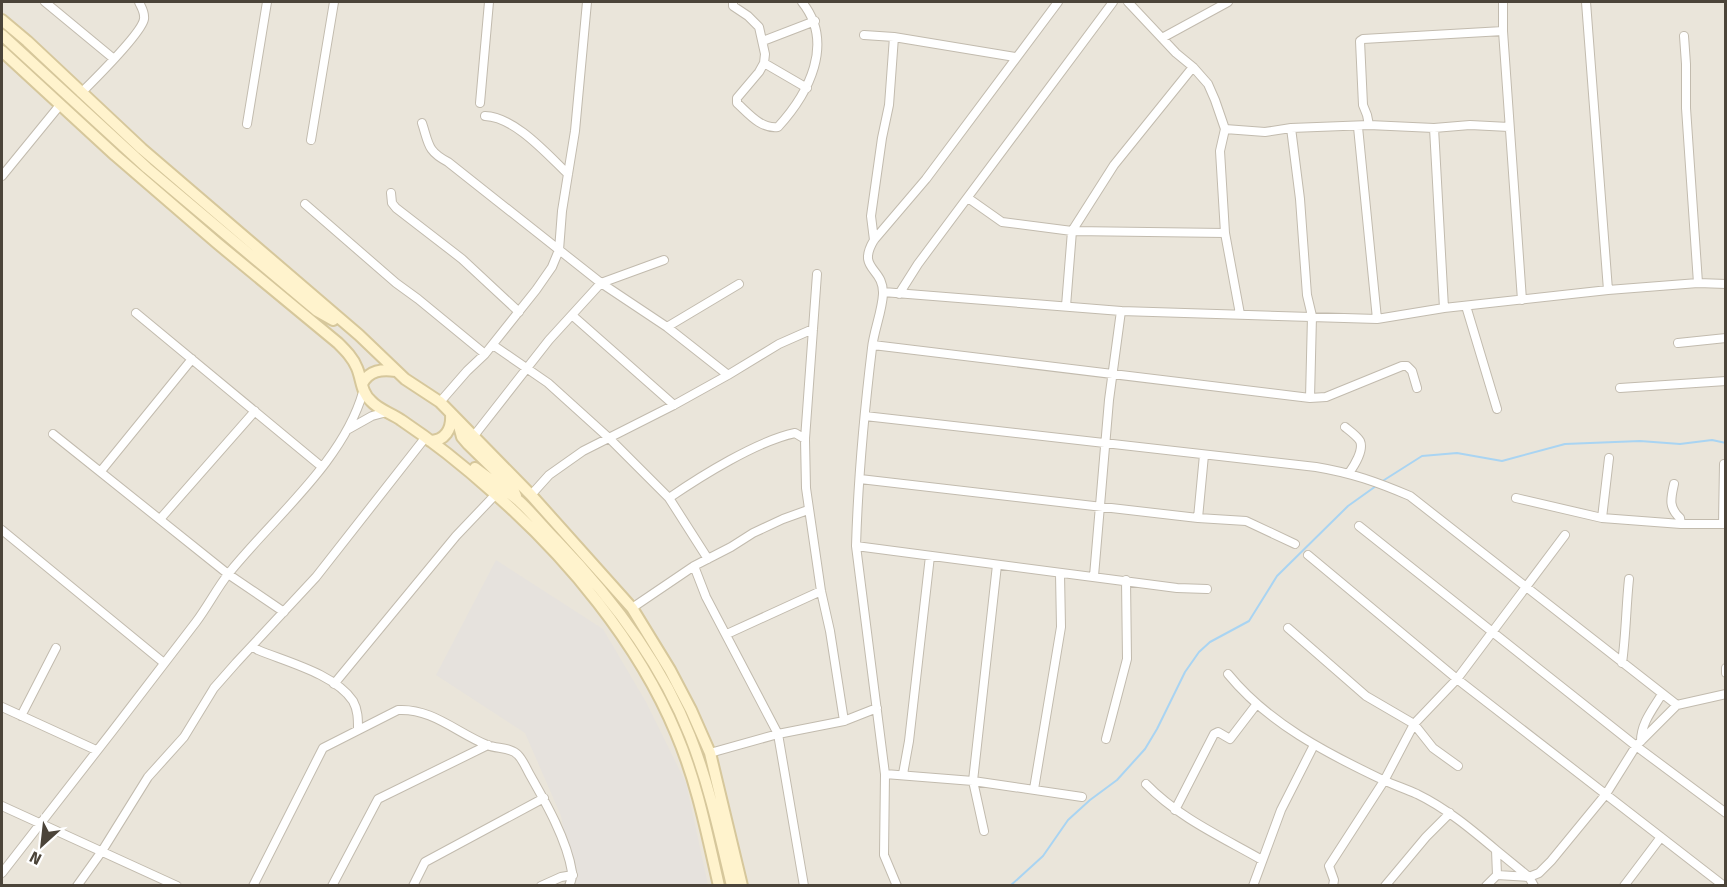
<svg xmlns="http://www.w3.org/2000/svg" width="1727" height="887" font-family="'Fira Sans',sans-serif">
<rect width="100%" height="100%" fill="#f6f3ec"/>
<path fill="#eae5da" d="M2 2H1725V885H2Z"/>
<path fill="#e6e2dd" d="M496 560 603 629 646 702 686 783 708 885H575L561 816 525 733 436 675Z"/>
<g fill="none" stroke-linecap="round" stroke-linejoin="round">
<path stroke="#a9d4f2" stroke-width="2" d="M1381 482 1422 456 1457 453 1502 461 1565 444 1640 441 1680 444 1712 440 1726 443
M1010 886 1043 856 1068 820 1090 800 1117 780 1145 749 1157 729 1185 672 1199 652 1210 642 1249 621 1277 576 1348 506 1376 486"/>
<defs>
<path id="street" d="M45 2 114 59
M733 2V6L748 16 759 27 765 54 764 63 759 72 737 98V103C749 114 761 129 778 127 809 93 835 43 802 2
M1128 2 1176 53 1193 67 1208 84 1215 100 1225 129 1220 151 1225 233 1240 314
M1503 2V31L1522 300
M1586 2 1608 290
M864 35 894 37 1015 57
M1684 36 1686 64V108L1698 283
M1162 38 1228 2
M763 41 815 21
M764 63 807 88
M81 93C93 81 142 33 144 19 145 12 141 7 139 2
M480 103 489 2
M485 116C515 117 547 154 568 174
M422 123C429 144 427 151 448 162L601 283 667 327 728 375
M247 124 267 2
M1369 125 1367 115 1363 105 1360 41 1363 39 1503 31
M1358 127 1377 319
M1291 128 1300 199 1307 295 1312 316 1310 398
M1434 128 1444 308
M1225 129 1265 132 1291 128 1369 125 1434 128 1470 125 1509 127
M311 140 334 2
M2 176 60 105
M391 193 392 203 396 208 462 259 519 312
M968 198 1002 222 1072 231 1225 233
M305 204 396 283 418 299 485 354
M874 240 871 216 882 138 889 105 894 37
M817 274 805 439 806 488 821 591 830 631 844 721
M883 292 1121 311 1377 319 1444 308 1608 290 1698 283 1726 284
M899 294 918 264 1113 2
M1066 306 1072 231 1114 165 1193 67
M1466 306 1497 409
M136 313 322 467
M573 316 674 405
M667 327 739 284
M1678 343 1726 338
M493 345 548 383 610 439 669 498 708 559
M873 345 1310 398 1326 397 1402 366H1407L1412 371 1417 388
M1620 388 1726 381
M440 402 467 371 485 354 536 290 552 267 559 250 562 211 575 131 587 2
M865 416 1316 467C1352 473 1377 482 1410 496L1677 705
M1345 427C1350 431 1357 436 1360 441 1364 450 1354 466 1349 473
M347 430 372 416 387 412
M53 434 228 574 284 612
M473 437 549 340 601 283 664 260
M101 471 192 359
M860 479 1198 518 1246 521 1295 544
M1674 484C1671 498 1668 507 1680 518L1681 524
M531 495 549 475 583 451 674 405 728 375 779 344 813 329
M669 498C701 476 757 441 795 433L805 439
M1516 498 1602 518 1681 524H1726
M161 518 255 411
M1198 518 1204 455
M1602 518 1609 458
M1723 524 1724 464
M1359 526 1636 746 1726 813
M2 530 164 663
M856 546 1177 588 1207 589
M1308 555 1457 679 1724 886
M694 566 706 597 778 734 804 886
M1094 576 1109 400 1121 311
M632 608 694 566 731 547 753 533 783 519 808 510
M1288 628 1366 696 1414 724 1433 748 1458 766
M727 634 821 591
M252 646 258 650C287 662 335 674 353 701 358 710 358 719 358 729
M1622 663C1626 635 1626 607 1629 579
M1726 668V673
M1228 674C1268 723 1326 753 1383 780 1394 785 1406 789 1417 794 1446 808 1471 829 1496 850L1497 875
M334 684 456 536 496 494
M2 707 96 750
M21 716 56 648
M1106 739 1127 659 1126 580
M1641 741C1641 723 1653 709 1662 694
M710 753 778 734 844 721 877 708
M885 774 973 781 1082 797
M903 774 909 741 930 556
M1146 784C1179 818 1222 837 1262 860
M1034 789 1061 627 1060 574
M2 806 177 886
M1175 810 1214 734 1218 732 1230 739 1256 705
M984 831 973 781 997 565
M1496 850 1529 877 1534 886
M2 873C67 790 132 706 196 622 208 606 217 588 229 573 274 517 343 462 363 392
M1497 875 1529 877 1539 873 1551 861 1606 794 1636 746 1677 705 1726 694
M77 886 102 851 148 777 184 737 214 688 236 663 316 577 425 438
M253 886 323 748 398 710C432 708 457 733 487 745 497 749 511 747 518 755 523 760 526 768 530 775 546 803 567 840 572 872 573 877 571 881 569 886
M332 886 378 799 488 745
M413 886 425 862 544 798
M541 886 561 877 573 875
M897 886 884 855 885 774 856 546C858 480 864 414 872 348 874 330 882 312 883 294 884 267 856 270 874 240L926 179 1058 2
M1253 886 1281 810 1314 745
M1333 886 1334 880 1329 866 1384 781 1414 724 1457 679 1565 535
M1385 886 1426 837 1450 813
M1486 886 1497 875
M1624 886 1661 837"/>
<path id="secondary" d="M2 20 27 41 142 149 359 335 405 379 440 402 531 495 632 608 670 670 691 710 710 753 742 886
M2 35 147 168 317 311 333 320
M2 51 115 155 217 243 338 343C346 351 353 358 357 368 362 380 361 392 371 401 379 410 391 413 401 420 434 442 465 467 494 493 567 557 638 642 676 733 697 782 707 834 719 886
M362 384C369 370 382 369 396 371
M459 426 462 437 468 444 512 487 516 496
M430 441C445 441 452 429 451 415
M475 468C489 479 505 489 519 501 532 513 544 528 557 541 611 597 661 662 690 736 709 784 720 835 732 886"/>
</defs>
<use href="#street" stroke="#c2bbae" stroke-width="10"/>
<use href="#secondary" stroke="#d6c79b" stroke-width="14"/>
<use href="#street" stroke="#fff" stroke-width="8"/>
<use href="#secondary" stroke="#fff3cd" stroke-width="10"/>
</g>
<rect width="1727" height="887" fill="none" stroke="#4b4439" stroke-width="6"/>
<g transform="translate(42 845) rotate(207)" stroke="#ffffff" stroke-width="4.5" paint-order="stroke">
<path d="M0-4.5L10 22L0 15L-10 22Z" fill="#4b4439"/>
<text y="-9" font-size="16" font-weight="bold" text-anchor="middle" fill="#4b4439">N</text>
</g>
</svg>
